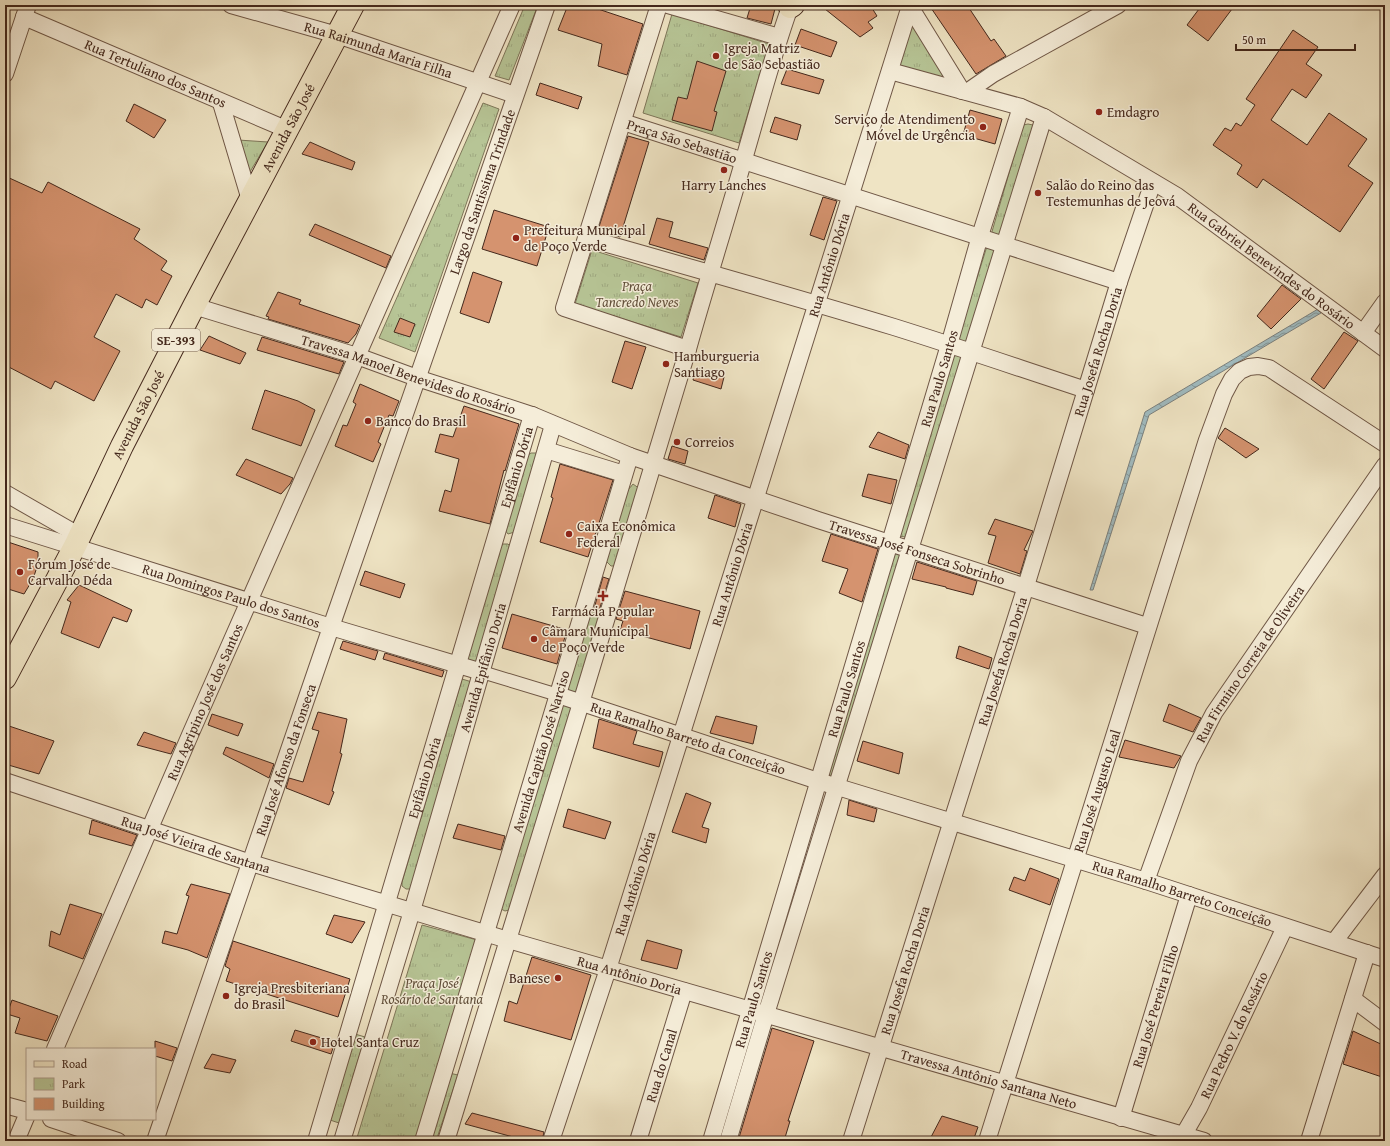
<svg xmlns="http://www.w3.org/2000/svg" width="1390" height="1146" font-family="'Gentium Book Plus',serif">
<defs>
<pattern id="park-tufts" width="24" height="20" patternUnits="userSpaceOnUse"><rect width="24" height="20" fill="#b7c596"/><path d="M3 7l-1-3M5 7V3M7 7l1-3M15 17l-1-3M17 17v-4M19 17l1-3" fill="none" stroke="#9fa981"/></pattern>
<pattern id="water-waves" width="16" height="10" patternUnits="userSpaceOnUse"><rect width="16" height="10" fill="#a0bbc0"/><path d="M0 5q4-4 8 0t8 0" fill="none" stroke="#84989b"/></pattern>
</defs>
<rect width="100%" height="100%" fill="#efe4c4"/>
<filter id="stains"><feTurbulence type="fractalNoise" baseFrequency=".005" numOctaves="4"/><feColorMatrix values="0 0 0 0 .2 0 0 0 0 .09 0 0 0 0 .02 0 0 0 .5 -.17"/></filter>
<radialGradient id="worn" r=".72"><stop offset=".6" stop-color="#630" stop-opacity="0"/><stop offset="1" stop-color="#630" stop-opacity=".3"/></radialGradient>
<path fill="url(#park-tufts)" stroke="#7e7659" d="M525 5H538L509 80 495 76Z
M672 14 769 44 739 143 643 113Z
M912 19 949 83 897 68Z
M483 103 499 109 415 352 379 338Z
M1028 124 1033 125 1036 131 1003 239 991 235 1023 125Z
M238 140 268 142 248 175Z
M988 243 1001 248 969 349 956 345Z
M592 250 698 283 681 337 575 304Z
M954 351 968 355 911 538 899 536Z
M531 453H536L540 456 518 531 508 534 505 530 527 456Z
M633 484 640 489 616 566H611L605 560 628 490Z
M897 542 909 545 833 777 825 774Z
M503 544H508L511 547 479 662 469 663 465 658 500 548Z
M591 611 604 615 579 697 566 693Z
M462 679 472 682 411 889H406L402 886V882Z
M564 705 571 707 573 711 509 910 505 911 501 909 560 709Z
M422 925 477 940 415 1141H356Z
M355 1034 365 1037 339 1123 330 1120Z
M449 1073 458 1075 436 1141H429Z"/>
<path fill="url(#water-waves)" stroke="#7b807e" d="M1318 309 1321 313 1149 415 1093 590H1090L1145 412Z"/>
<path fill="#d5936f" stroke="#44281c" d="M568 5H586L643 24 627 75 598 66 602 44 558 30Z
M751 5H776L771 24 747 18Z
M820 5H870L877 16 868 22 873 28 860 37Z
M929 5H967L991 41 994 39 1006 56 976 74Z
M1202 5H1235L1208 41 1187 25Z
M801 29 837 42 831 57 795 45Z
M1293 30 1318 47 1306 64 1322 75 1306 98 1292 89 1271 120 1307 145 1329 113 1367 139 1348 166 1373 183 1340 232 1263 179 1257 188 1237 174 1242 165 1213 145 1225 128 1231 131 1236 123 1241 126 1255 105 1246 99Z
M697 61 726 71 714 111 717 112 712 131 672 120 678 97 687 99Z
M787 69 824 80 819 94 781 84Z
M540 83 582 97 578 109 536 95Z
M134 104 166 120 154 138 126 121Z
M970 110 1002 119 995 144 963 135Z
M775 117 801 125 797 140 770 132Z
M628 136 649 142 620 237 598 230Z
M310 142 355 162 352 170 302 154Z
M5 176 42 193 48 182 140 229 134 239 167 261 161 270 172 276 157 305 146 299 142 308 116 294 94 337 120 351 94 401 55 381 51 389 5 365Z
M823 197 837 201 824 240 810 235Z
M494 210 549 227 537 266 482 249Z
M657 218 673 222 669 237 708 248 704 260 649 244Z
M315 224 391 256 386 268 309 235Z
M473 272 502 282 489 323 460 313Z
M1282 285 1301 299 1271 329 1257 316Z
M278 292 301 300 299 304 360 325 356 334 348 343 268 319 269 317 266 316Z
M400 318 415 324 410 337 394 332Z
M1344 332 1358 341 1324 389 1311 379Z
M209 336 246 353 240 364 200 350Z
M262 337 344 362 339 374 257 350Z
M625 341 646 347 632 389 612 382Z
M696 368 724 377 721 389 693 380Z
M360 384 399 401 393 416 389 415 378 442 381 444 373 462 335 446 343 425 347 426 356 404 353 402Z
M265 390 298 401 315 410 301 446 252 429Z
M464 406 519 424 505 471 504 470 490 524 439 511 445 490 451 492 459 459 435 452 440 434 453 437Z
M1225 428 1259 449 1246 458 1218 438Z
M878 432 909 445 905 459 869 447Z
M672 446 688 451 685 464 668 459Z
M246 459 293 478 290 484 281 494 236 475Z
M560 464 613 480 588 557 540 542 553 498 551 497Z
M868 474 897 480 891 504 862 496Z
M715 495 741 504 735 527 708 518Z
M995 519 1033 531 1024 550 1027 551 1020 574 988 563 996 536 988 534Z
M831 534 878 549 862 602 839 593 848 569 822 561Z
M5 541 38 552V564L33 579 24 594 5 588Z
M917 562 977 581 973 595 946 588V587L912 579Z
M365 571 405 584 400 598 360 585Z
M603 577 609 579 598 614 593 612Z
M79 585 132 610 127 622 113 617 99 648 61 633 71 602 67 600Z
M625 591 700 611 690 649 620 630 623 621 616 619Z
M512 614 567 630 557 664 502 648Z
M343 641 378 651 375 660 340 649Z
M959 646 992 658 989 669 956 658Z
M385 653 444 671 442 677 383 659Z
M1169 704 1201 718 1193 732 1163 721Z
M318 712 347 719 340 753 342 754 332 791 334 792 329 805 286 788 289 778 303 782 319 731 312 729Z
M212 714 243 724 238 736 208 725Z
M716 716 757 726 753 744 710 733Z
M599 719 637 731 633 744 663 752 659 767 593 748Z
M9 726 54 741 39 774 5 764V733Z
M144 732 176 743 171 754 137 745Z
M1125 740 1181 756 1174 768 1119 757Z
M863 741 903 753 899 774 857 761Z
M226 747 274 764 269 778 223 754Z
M686 793 711 803 702 827 709 829 706 843 672 832Z
M849 800 877 809 874 822 847 815Z
M568 809 611 822 605 839 563 827Z
M92 820 137 835 132 846 89 834Z
M458 824 505 836 501 850 453 838Z
M1030 868 1059 879 1050 905 1009 890 1014 877 1025 881Z
M191 884 230 894 207 958 188 950 162 943 165 931 177 934 189 896 186 895Z
M70 904 102 914 83 959 49 946 51 931 60 935Z
M334 915 365 922 352 943 326 934Z
M647 940 682 950 677 969 641 960Z
M233 941 350 979 338 1017 226 981 230 969 225 966Z
M532 957 591 975 571 1040 504 1021 509 1001 517 1004Z
M12 1000 58 1016 47 1041 15 1033 20 1018 7 1014Z
M772 1028 814 1041 788 1121H790L784 1141H738Z
M295 1030 335 1042 331 1054 291 1041Z
M1353 1031 1385 1046V1078L1343 1064Z
M155 1041 177 1048 172 1061 155 1056Z
M212 1054 236 1060 230 1073 204 1068Z
M472 1113 544 1132 542 1141H528L465 1124Z
M942 1116 978 1127 973 1141H940L930 1139Z"/>
<g fill="none" stroke-linecap="round" stroke-linejoin="round">
<defs>
<path id="pedestrian" d="M482 672 558 695"/>
<g id="minor">
<path id="s1" d="M231 5 337 35 515 95"/>
<path d="M668 5 779 37"/>
<path d="M909 5 962 91"/>
<path d="M790 7C772 57 759 108 744 159 726 222 706 285 688 349L564 308 586 238C689 267 792 296 894 327 958 347 1022 369 1086 390"/>
<path id="s2" d="M24 17 288 130"/>
<path id="s3" d="M890 71 1021 107 1044 117 1177 196 1385 349"/>
<path d="M5 74 28 5"/>
<path d="M967 92 993 74 1118 5"/>
<path d="M221 103 250 200"/>
<path id="s4" d="M623 122 1119 282"/>
<path d="M586 238 659 5"/>
<path id="s5" d="M194 306 357 356 417 378 532 415 630 456 818 520 1147 626"/>
<path d="M1363 333 1385 302"/>
<path d="M546 450 624 474"/>
<path d="M5 493 80 536"/>
<path id="s6" d="M5 525 331 627 482 672"/>
<path id="s7" d="M558 695 818 781 1146 881 1385 959"/>
<path id="s8" d="M5 781 251 863 508 940 1204 1141"/>
<path id="s9" d="M1146 881 1189 761 1214 713 1385 465"/>
<path d="M1334 942 1385 875"/>
<path d="M1353 999 1385 1023"/>
<path id="s10" d="M55 1049 190 735 512 5"/>
<path d="M5 1105 27 1111"/>
<path id="s11" d="M1121 1118 1189 895"/>
<path d="M51 1119 118 1141"/>
<path d="M16 1141 27 1115"/>
<path id="s12" d="M155 1141 331 627 547 5"/>
<path id="s13" d="M316 1141 532 415"/>
<path id="s14" d="M342 1141 412 911 553 425"/>
<path id="s15" d="M423 1141 630 456"/>
<path d="M446 1141 581 703 688 349"/>
<path id="s16" d="M551 1141 608 969 910 6"/>
<path id="s17" d="M638 1141 684 991"/>
<path id="s18" d="M711 1141 949 345 980 236 1021 107"/>
<path d="M728 1141 766 1014 1044 117"/>
<path id="s19" d="M851 1141 1026 586 1119 282 1153 182"/>
<path id="s20" d="M987 1141 1207 440 1224 394 1232 379 1240 371 1249 367 1258 366 1269 368 1385 444"/>
<path id="s21" d="M1180 1141 1199 1108 1285 927"/>
<path d="M1309 1141 1367 953"/>
</g>
<g id="primary">
<path d="M790 7 793 5"/>
<path id="s22" d="M5 678 75 546 122 446 194 306 353 5"/>
</g>
</defs>
<use href="#pedestrian" stroke="#6f5746" stroke-width="14"/>
<use href="#minor" stroke="#6f5746" stroke-width="18"/>
<use href="#primary" stroke="#44281c" stroke-width="24"/>
<use href="#pedestrian" stroke="#f5edd9" stroke-width="12"/>
<use href="#minor" stroke="#f5edd9" stroke-width="16"/>
<use href="#primary" stroke="#efe4c4" stroke-width="22"/>
</g>
<g fill="#8f2418" stroke="#f5edd9" stroke-width="1.5">
<circle cx="716" cy="56" r="4"/>
<circle cx="1099" cy="112" r="4"/>
<circle cx="983" cy="127" r="4"/>
<circle cx="724" cy="170" r="4"/>
<circle cx="1038" cy="193" r="4"/>
<circle cx="516" cy="238" r="4"/>
<circle cx="666" cy="364" r="4"/>
<circle cx="368" cy="421" r="4"/>
<circle cx="677" cy="442" r="4"/>
<circle cx="569" cy="534" r="4"/>
<circle cx="20" cy="572" r="4"/>
<path d="M601 590h4v4h4v4h-4v4h-4v-4h-4v-4h4z"/>
<circle cx="534" cy="639" r="4"/>
<circle cx="558" cy="978" r="4"/>
<circle cx="226" cy="996" r="4"/>
<circle cx="313" cy="1042" r="4"/>
</g>
<g text-anchor="middle" dominant-baseline="central" stroke-width="3" stroke-linejoin="round" paint-order="stroke">
<rect fill="#f5edd9" stroke="#796355" stroke-width="1" x="152" y="329" width="48" height="22" rx="3"/>
<g font-size="13" font-weight="bold" fill="#44281c">
<text x="176" y="340">SE-393</text>
</g>
<g font-size="14" fill="#44281c" stroke="#f5edd9" text-anchor="start">
<text x="724" y="48">Igreja Matriz<tspan x="724" dy="16">de São Sebastião</tspan></text>
<text x="1107" y="112">Emdagro</text>
<text x="975" y="119" text-anchor="end">Serviço de Atendimento<tspan x="975" dy="16">Móvel de Urgência</tspan></text>
<text x="724" y="185" text-anchor="middle">Harry Lanches</text>
<text x="1046" y="185">Salão do Reino das<tspan x="1046" dy="16">Testemunhas de Jeová</tspan></text>
<text x="524" y="230">Prefeitura Municipal<tspan x="524" dy="16">de Poço Verde</tspan></text>
<text x="674" y="356">Hamburgueria<tspan x="674" dy="16">Santiago</tspan></text>
<text x="376" y="421">Banco do Brasil</text>
<text x="685" y="442">Correios</text>
<text x="577" y="526">Caixa Econômica<tspan x="577" dy="16">Federal</tspan></text>
<text x="28" y="564">Fórum José de<tspan x="28" dy="16">Carvalho Déda</tspan></text>
<text x="603" y="611" text-anchor="middle">Farmácia Popular</text>
<text x="542" y="631">Câmara Municipal<tspan x="542" dy="16">de Poço Verde</tspan></text>
<text x="550" y="978" text-anchor="end">Banese</text>
<text x="234" y="988">Igreja Presbiteriana<tspan x="234" dy="16">do Brasil</tspan></text>
<text x="321" y="1042">Hotel Santa Cruz</text>
</g>
<g font-size="14" fill="#44281c" stroke="#f5edd9">
<text stroke="none"><textPath href="#s1" startOffset="154">Rua Raimunda Maria Filha</textPath></text>
<text stroke="none"><textPath href="#s2" startOffset="143">Rua Tertuliano dos Santos</textPath></text>
<text stroke="none"><textPath href="#s22" startOffset="619">Avenida São José</textPath></text>
<text stroke="none"><textPath href="#s4" startOffset="62">Praça São Sebastião</textPath></text>
<text stroke="none"><textPath href="#s12" startOffset="1004">Largo da Santissima Trindade</textPath></text>
<text stroke="none"><textPath href="#s16" startOffset="919">Rua Antônio Dória</textPath></text>
<text stroke="none"><textPath href="#s3" startOffset="433">Rua Gabriel Benevindes do Rosário</textPath></text>
<text stroke="none"><textPath href="#s19" startOffset="827">Rua Josefa Rocha Doria</textPath></text>
<text stroke="none"><textPath href="#s5" startOffset="225">Travessa Manoel Benevides do Rosário</textPath></text>
<text stroke="none"><textPath href="#s18" startOffset="796">Rua Paulo Santos</textPath></text>
<text stroke="none"><textPath href="#s22" startOffset="295">Avenida São José</textPath></text>
<text stroke="none"><textPath href="#s13" startOffset="703">Epifânio Dória</textPath></text>
<text stroke="none"><textPath href="#s5" startOffset="764">Travessa José Fonseca Sobrinho</textPath></text>
<text stroke="none"><textPath href="#s16" startOffset="595">Rua Antônio Dória</textPath></text>
<text stroke="none"><textPath href="#s6" startOffset="237">Rua Domingos Paulo dos Santos</textPath></text>
<text stroke="none"><textPath href="#s19" startOffset="503">Rua Josefa Rocha Doria</textPath></text>
<text stroke="none"><textPath href="#s9" startOffset="242">Rua Firmino Correia de Oliveira</textPath></text>
<text stroke="none"><textPath href="#s14" startOffset="494">Avenida Epifânio Doria</textPath></text>
<text stroke="none"><textPath href="#s18" startOffset="472">Rua Paulo Santos</textPath></text>
<text stroke="none"><textPath href="#s10" startOffset="378">Rua Agripino José dos Santos</textPath></text>
<text stroke="none"><textPath href="#s7" startOffset="137">Rua Ramalho Barreto da Conceição</textPath></text>
<text stroke="none"><textPath href="#s15" startOffset="407">Avenida Capitão José Narciso</textPath></text>
<text stroke="none"><textPath href="#s12" startOffset="403">Rua José Afonso da Fonseca</textPath></text>
<text stroke="none"><textPath href="#s13" startOffset="379">Epifânio Dória</textPath></text>
<text stroke="none"><textPath href="#s20" startOffset="367">Rua José Augusto Leal</textPath></text>
<text stroke="none"><textPath href="#s8" startOffset="201">Rua José Vieira de Santana</textPath></text>
<text stroke="none"><textPath href="#s16" startOffset="271">Rua Antônio Dória</textPath></text>
<text stroke="none"><textPath href="#s7" startOffset="655">Rua Ramalho Barreto Conceição</textPath></text>
<text stroke="none"><textPath href="#s19" startOffset="179">Rua Josefa Rocha Doria</textPath></text>
<text stroke="none"><textPath href="#s8" startOffset="654">Rua Antônio Doria</textPath></text>
<text stroke="none"><textPath href="#s18" startOffset="148">Rua Paulo Santos</textPath></text>
<text stroke="none"><textPath href="#s11" startOffset="117">Rua José Pereira Filho</textPath></text>
<text stroke="none"><textPath href="#s21" startOffset="119">Rua Pedro V. do Rosário</textPath></text>
<text stroke="none"><textPath href="#s17" startOffset="79">Rua do Canal</textPath></text>
<text stroke="none"><textPath href="#s8" startOffset="1028">Travessa Antônio Santana Neto</textPath></text>
</g>
<g font-size="14" font-style="italic" fill="#614f3a" stroke="#f5edd9">
<text x="637" y="286">Praça<tspan x="637" dy="16">Tancredo Neves</tspan></text>
<text x="432" y="983">Praça José<tspan x="432" dy="16">Rosário de Santana</tspan></text>
</g>
</g>
<rect width="1390" height="1146" fill="none" stroke="#efe4c4" stroke-width="20"/>
<rect x="6" y="6" width="1378" height="1134" fill="none" stroke="#44281c" stroke-width="2"/>
<rect x="10" y="10" width="1370" height="1126" fill="none" stroke="#44281c"/>
<rect x="26" y="1048" width="130" height="72" fill="#f5edd9" stroke="#ae9e8d"/>
<rect x="34" y="1061" width="20" height="6" fill="#efe4c4" stroke="#ae9e8d"/>
<text x="62" y="1068" font-size="12" fill="#44281c">Road</text>
<rect x="34" y="1078" width="20" height="12" fill="url(#park-tufts)" stroke="#ae9e8d"/>
<text x="62" y="1088" font-size="12" fill="#44281c">Park</text>
<rect x="34" y="1098" width="20" height="12" fill="#d5936f" stroke="#ae9e8d"/>
<text x="62" y="1108" font-size="12" fill="#44281c">Building</text>
<path d="M1236 44v6h119v-6" fill="none" stroke="#44281c" stroke-width="2"/>
<text x="1242" y="44" font-size="12" fill="#44281c" stroke="#f5edd9" stroke-width="3" paint-order="stroke">50 m</text>
<rect width="100%" height="100%" filter="url(#stains)"/>
<rect width="100%" height="100%" fill="url(#worn)"/>
</svg>
